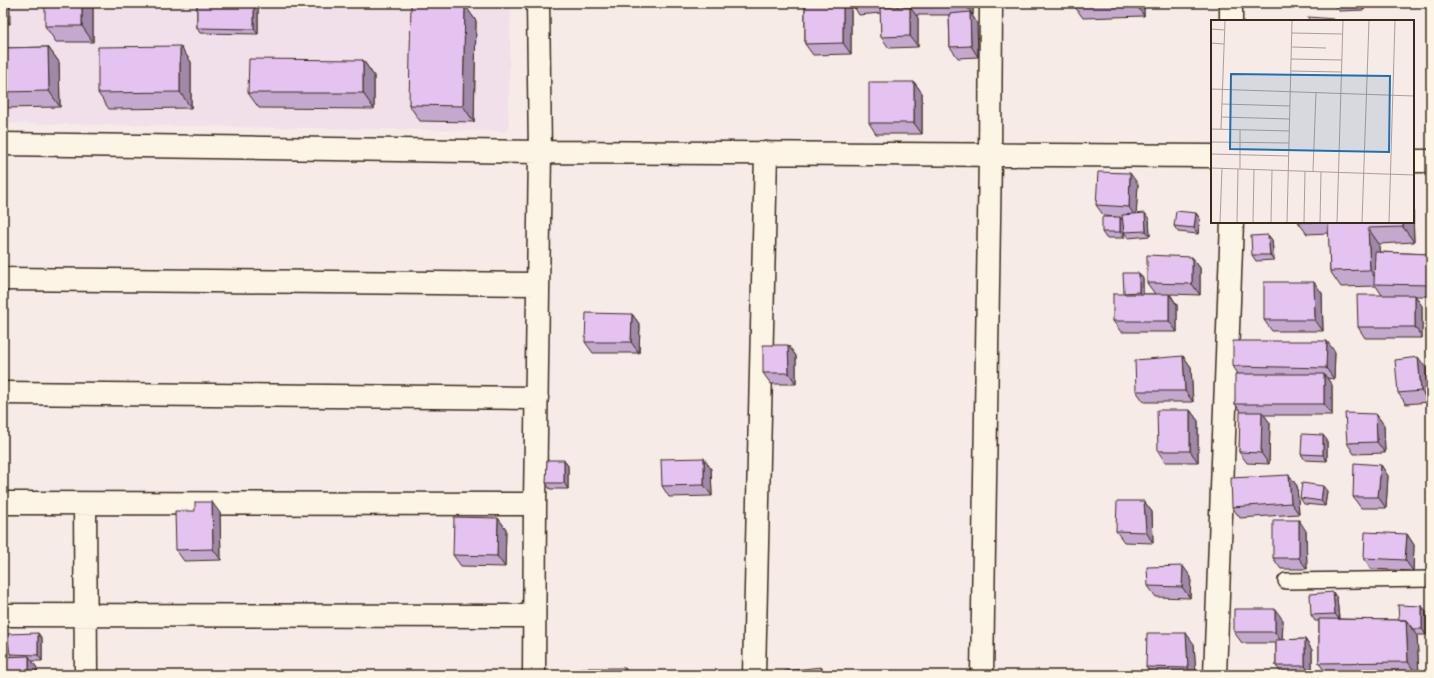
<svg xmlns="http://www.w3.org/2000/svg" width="1434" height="678" font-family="'Gochi Hand',sans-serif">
<rect width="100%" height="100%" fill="#f7ebe7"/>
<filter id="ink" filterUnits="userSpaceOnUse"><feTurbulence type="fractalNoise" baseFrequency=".025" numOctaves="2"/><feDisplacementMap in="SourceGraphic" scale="8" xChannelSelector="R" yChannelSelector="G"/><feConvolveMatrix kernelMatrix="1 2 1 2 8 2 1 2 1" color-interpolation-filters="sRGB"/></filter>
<g filter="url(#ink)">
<path fill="#f1dfea" d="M3 3H511L508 131 3 123Z"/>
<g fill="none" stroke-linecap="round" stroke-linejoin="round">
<defs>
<path id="service" d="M1286 581 1431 579"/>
<path id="minor" d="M1231 3V21
M3 144 540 152 1212 156
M1413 161H1431
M3 279 538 284
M3 393 537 398
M3 503 535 504
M85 504 86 675
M3 615 534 616
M534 675 535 504 540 152 538 3
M754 675 766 153
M982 675 990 156 991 3
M1215 675 1232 222"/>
</defs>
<use href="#service" stroke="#3b2a1e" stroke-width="18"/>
<use href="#minor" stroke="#3b2a1e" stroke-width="25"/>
<use href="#service" stroke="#fcf5e5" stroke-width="15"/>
<use href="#minor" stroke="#fcf5e5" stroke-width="22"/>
</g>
<path fill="#c4a8ce" stroke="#3b2a1e" d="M3 3 10 24H3Z
M93 3V42H56L45 26Z
M197 3H258V34L200 33 197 28Z
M425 3H472V5L465 6 476 21 474 122 420 121 409 105 426 5Z
M805 3H851V54L813 55 805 44Z
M852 3H890L891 7H898L896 4 973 3V15H972L977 23 978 57 958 58 950 47 949 15H916L918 18V47L889 48 881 37V13L859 15Z
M1072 3H1144V16L1083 18Z
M1335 3H1364V10L1339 11 1335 5Z
M180 46 191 62V108L109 109 98 93Z
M48 47 59 62 60 107 3 108V48Z
M363 60 374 76V109L259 108 248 93Z
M914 82 922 93V134H876L869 123Z
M1138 184 1136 214 1149 219 1150 236 1128 238 1124 232V238H1106L1102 232 1116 217 1104 216 1096 205Z
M1413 212 1414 242 1379 244V252L1431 254V296H1415L1422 306V338H1365L1358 327 1382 295 1376 286 1341 287 1330 271 1329 233 1307 234 1298 222H1413Z
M1196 213 1200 219 1198 234 1178 232 1174 226Z
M1268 235 1272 240 1274 260 1256 261 1252 255Z
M1192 257 1200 268V295L1170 294 1177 305V332H1121L1113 321 1124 294V293L1139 273 1143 278V294H1155L1147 283Z
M1322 293 1323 331H1272L1264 320Z
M632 314 640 325 639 353H593L585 342Z
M788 345 796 356V384H771L763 373Z
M1335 352 1334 379 1327 378 1332 385V415H1264L1270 423 1269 464 1247 463 1239 452 1241 412 1235 404 1238 374 1233 366Z
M1183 356 1191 367 1193 402H1144L1136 391Z
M1426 368 1429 402 1406 404 1398 393Z
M1190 410 1198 421V462H1165L1158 451Z
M1376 414 1384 425 1385 453 1354 454 1347 443Z
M1327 440V461L1305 460 1301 454Z
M564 460 568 466V489H550L546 483Z
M1381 465 1388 476 1386 508H1361L1353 497Z
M711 469 712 496 669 497 662 486Z
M1289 475 1297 486 1299 514 1240 518 1232 507Z
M1327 491 1325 506 1304 504 1300 498Z
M1144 501 1152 512 1153 543 1124 542 1116 531Z
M220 513 221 560 184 561 176 550Z
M498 518 506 529 505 567 461 566 453 555Z
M1306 531 1307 569H1281L1273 558Z
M1407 534 1414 545 1413 571 1371 569 1364 558Z
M1191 577 1190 598 1156 597 1148 586Z
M1337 598 1339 619 1399 620 1422 606 1426 612V635H1417L1419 675H1327L1319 663V621H1315L1311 615Z
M1283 620 1282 640 1305 639 1312 650V675H1283L1276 666V643H1242L1234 632Z
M38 633 42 639V661H32L37 668V675H3L12 657 10 654Z
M1194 644 1196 675H1152L1146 667Z"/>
<path fill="#a088a8" stroke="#3b2a1e" d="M3 3H10V24L3 14Z
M82 3H93V42L82 26Z
M254 3H258V34L254 29Z
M843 3H851V54L843 43Z
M884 3H890L891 13Z
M965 3H973V15L965 4Z
M1135 3H1144V16Z
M1360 3H1364V10L1360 4Z
M465 5 476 21 474 122 463 106Z
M910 7 918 18V47L910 36Z
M970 12 977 23 978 57 971 46Z
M180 46 191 62V108L180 92Z
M48 47 59 62 60 107 49 91Z
M363 60 374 76V109L363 93Z
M914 82 922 93V134L914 123Z
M1130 173 1138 184 1136 218 1129 207Z
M1413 211V212L1414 242 1403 227V222H1413Z
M1145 213 1149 219 1150 236 1146 231Z
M1196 213 1200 219 1198 234 1194 228Z
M1120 217 1124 222V238L1120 232Z
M1368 228 1379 244 1381 284H1379L1370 270Z
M1268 235 1272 240 1274 260 1270 255Z
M1192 257 1200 268V295L1192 284Z
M1139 273 1143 278V298L1139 292Z
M1314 282 1322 293 1323 331 1315 320Z
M1169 294 1177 305V332L1169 321Z
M1415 295 1422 306V338L1415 327Z
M632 314 640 325 639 353 631 342Z
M1327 341 1335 352 1334 379 1326 368Z
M788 345 796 356V384L789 373Z
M1183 356 1191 367 1193 402 1185 391Z
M1418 357 1426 368 1429 402 1421 391Z
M1324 374 1332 385V415L1324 404Z
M1190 410 1198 421V462L1190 451Z
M1262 412 1270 423 1269 464 1261 453Z
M1376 414 1384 425 1385 453 1377 442Z
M1323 435 1327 440V461L1323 455Z
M704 458 711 469 712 496 704 485Z
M564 460 568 466V489L564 483Z
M1381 465 1388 476 1386 508 1378 497Z
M1289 475 1297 486 1299 514 1291 503Z
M1323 486 1327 491 1325 506 1321 501Z
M1144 501 1152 512 1153 543 1146 532Z
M212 502 220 513 221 560 213 549Z
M498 518 506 529 505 567 497 556Z
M1299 520 1306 531 1307 569 1299 558Z
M1407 534 1414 545 1413 571 1405 560Z
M1183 566 1191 577 1190 598 1182 587Z
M1333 592 1337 598 1339 619 1335 614Z
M1422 606 1426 612V635L1422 629Z
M1275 609 1283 620 1282 643 1275 632Z
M1406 620 1417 636 1419 675H1417L1408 662Z
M38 633 42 639V661L38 655Z
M1186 633 1194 644 1196 675H1193L1188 668Z
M1305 639 1312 650V675H1311L1305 666Z
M29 656 37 668V675H29Z
M821 667 827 675H822Z
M625 668 630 675H625Z"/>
<path fill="#e4c3f0" stroke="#3b2a1e" d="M45 3H82V26H45Z
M197 3H254V29L197 28Z
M805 3H843V43L805 44Z
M852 3H865L852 4Z
M896 3H965V4H896Z
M1335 3H1360V4L1335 5Z
M411 4 465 5 463 106 409 105Z
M880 7H910V36L881 37Z
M970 12 971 46 950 47 949 14Z
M1308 17 1334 19V21H1309Z
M180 46V92L98 93V47Z
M48 47 49 91 3 92V48Z
M249 59 363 60V93H248Z
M869 82H914V123H869Z
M1098 172 1130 173 1129 207 1096 205Z
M1176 211 1196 213 1194 228 1174 226Z
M1145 213 1146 231 1124 232 1122 215Z
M1102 217H1120V232H1102Z
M1328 222H1403V227L1368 228 1370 270 1330 271Z
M1268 235 1270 255H1252L1251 236Z
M1375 252 1431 254V285L1374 284Z
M1147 255 1192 257V284L1147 283Z
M1123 273H1139V292L1124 293Z
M1264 282H1314L1315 320H1264Z
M1113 294H1169V321H1113Z
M1357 295H1415V327H1358Z
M586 313 632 314 631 342H585Z
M1233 341H1327L1326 368 1233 366Z
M763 345H788L789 373H763Z
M1183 356 1185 391H1136L1135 360Z
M1418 357 1421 391 1398 393 1395 360Z
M1235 374H1324V404H1235Z
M1157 410H1190V451H1158Z
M1240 412H1262L1261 453 1239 452Z
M1345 413 1376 414 1377 442 1347 443Z
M1302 434 1323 435V455L1301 454Z
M704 458V485L662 486 661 459Z
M547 460H564V483H546Z
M1354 463 1381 465 1378 497H1353Z
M1289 475 1291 503 1232 507 1231 478Z
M1302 483 1323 486 1321 501 1300 498Z
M1117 501H1144L1146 532 1116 531Z
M195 502H212L213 549 176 550 175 511H195Z
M454 517 498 518 497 556 453 555Z
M1273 520H1299V558H1273Z
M1365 532 1407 534 1405 560 1364 558Z
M1183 566 1182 587 1148 586 1147 567Z
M1333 592 1335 614 1311 615 1310 594Z
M1398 605 1422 606V629H1413L1406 620H1399Z
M1234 609H1275V632H1234Z
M1319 619 1406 620 1408 662 1319 663Z
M38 633V655L10 654 7 634Z
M1147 633H1186L1188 668 1146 667Z
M1305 639V666H1276V640Z
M29 656V675H3V657Z
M821 667 822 675H786L785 671Z
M581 668H625V675H581Z"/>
</g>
<g transform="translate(1211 20)">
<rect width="203" height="203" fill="#f7ebe7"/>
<path fill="none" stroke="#ac9e97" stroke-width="1" d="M0 9 13 10M81 13 131 14M0 23 13 24M81 27 115 28M80 39 131 40M80 51 130 52M0 69 203 76M11 84 79 86M10 97 79 99M0 109 79 111M10 109 14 1M0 122 78 123M0 134 78 136M0 148 203 155M29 149V110M102 151 105 72M9 202 11 148M26 202 27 149M42 202 43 149M60 202 61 150M76 202 81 1M93 202 94 151M109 202 110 152M126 202 132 1M151 202 158 1M178 202 184 1"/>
<path fill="#1f6fb2" fill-opacity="0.15" stroke="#1f6fb2" stroke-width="2" d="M20 54 179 56 178 132 19 129Z"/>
<rect width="203" height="203" fill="none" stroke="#3b2a1e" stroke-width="2"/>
</g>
<rect width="1434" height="678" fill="none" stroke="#fcf5e5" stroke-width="16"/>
<rect x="8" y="8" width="1418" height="662" fill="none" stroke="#3b2a1e" stroke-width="1.5" filter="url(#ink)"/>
</svg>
